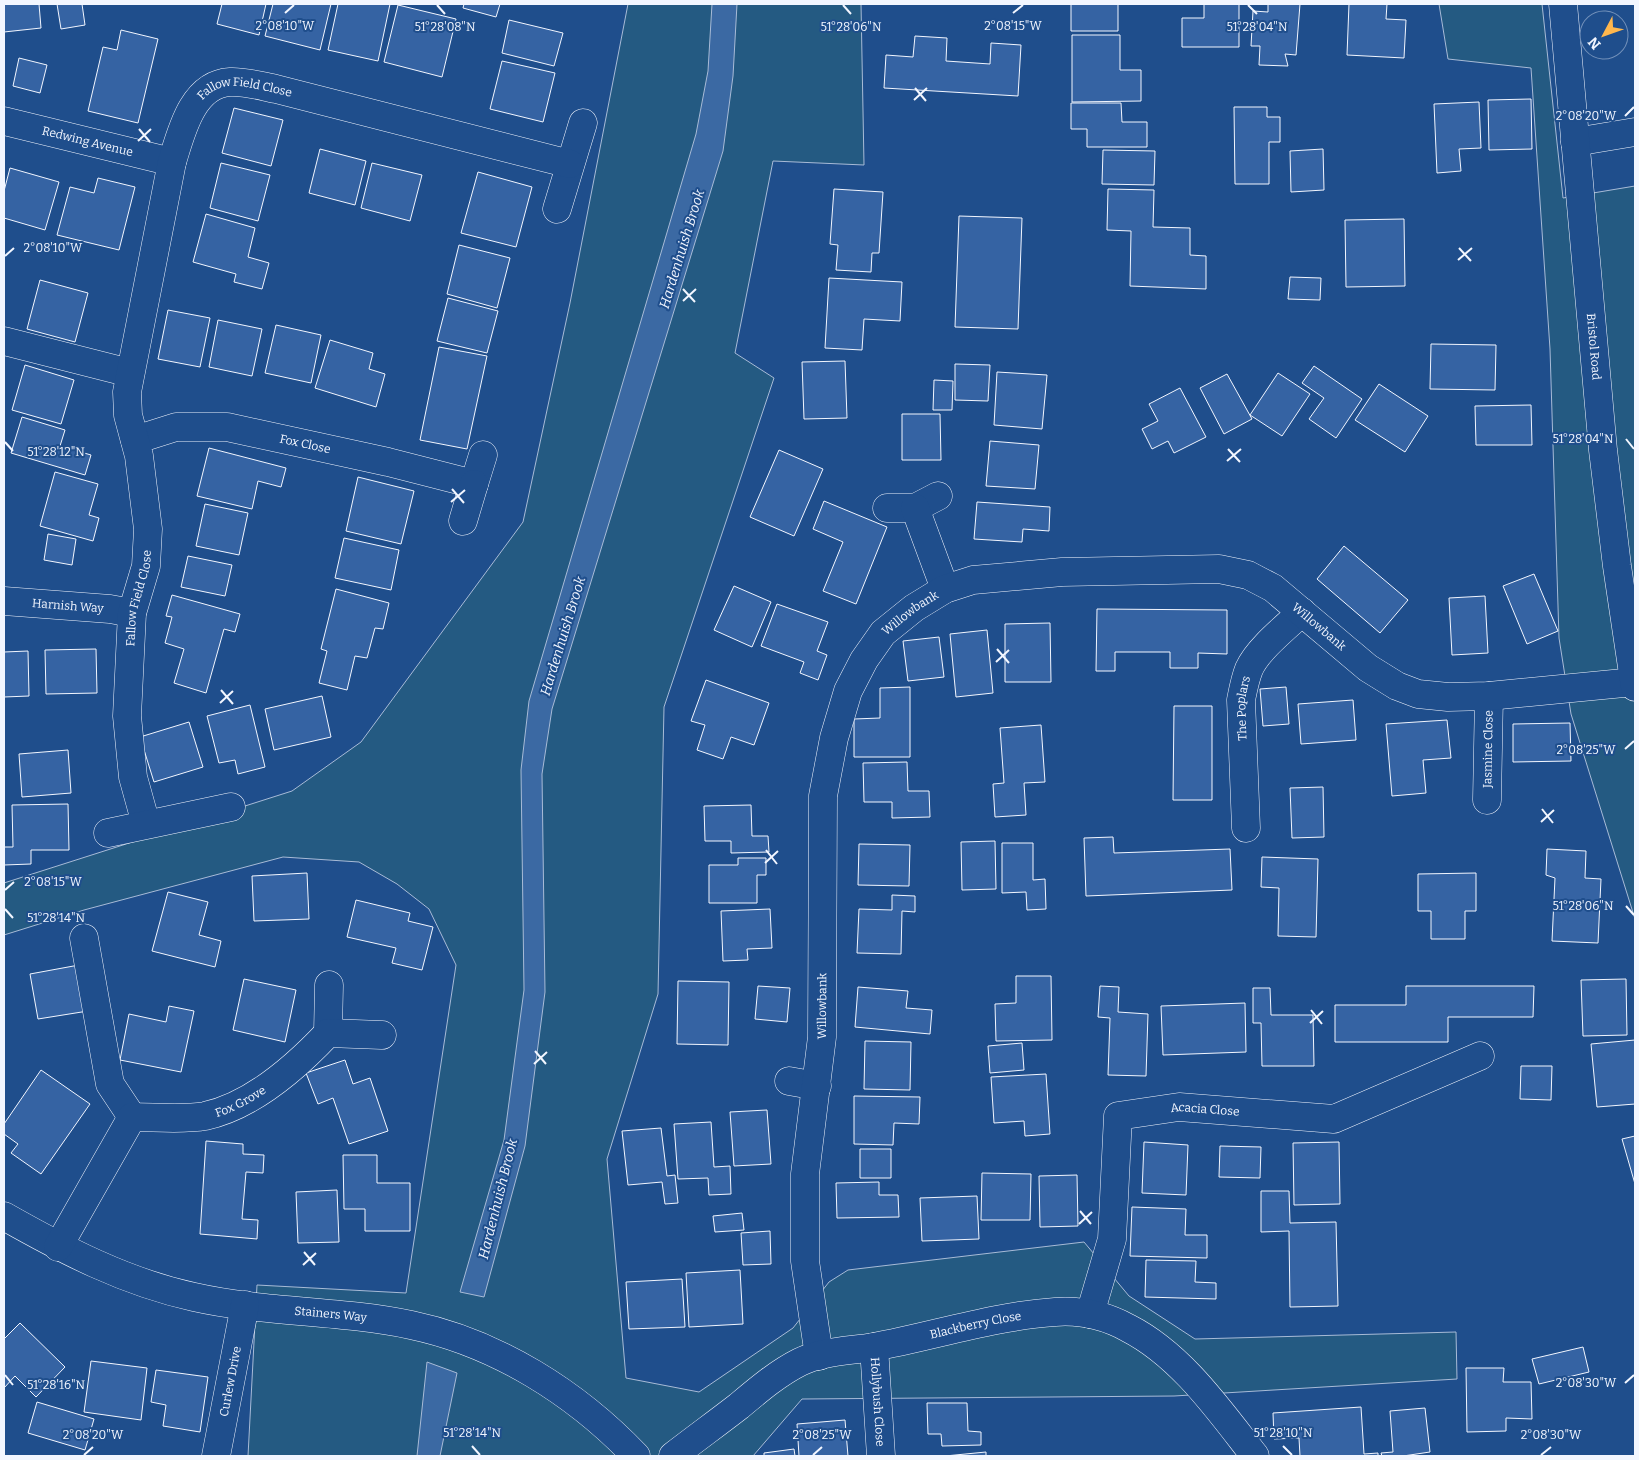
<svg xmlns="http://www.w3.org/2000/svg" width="1639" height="1460" font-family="Bitter,serif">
<rect width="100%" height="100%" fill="#1f4e8c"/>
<path fill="#245a82" stroke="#a8bbd7" d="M628 4H861L864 165 773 161 735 353 774 378 664 707 658 994 607 1159 626 1378 699 1392 793 1328 829 1282 848 1270 1084 1242 1129 1296 1195 1339 1456 1332 1457 1379 1174 1396 802 1399 753 1456H248L257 1285 406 1293 456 965 429 909 397 884 359 862 283 857 84 910 4 935V883L292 791 361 742 523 522 570 303Z
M1439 4H1542L1563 198 1635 186V919L1571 714 1559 638 1550 349 1531 68 1448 59Z"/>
<path fill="#3b69a3" stroke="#a8bbd7" d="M712 4H737L733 76 723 151 552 709 542 774 545 992 525 1146 484 1297 460 1292 504 1140 524 990 521 770 529 701 696 134 708 71Z
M427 1362 457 1373 440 1456H417Z"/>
<path fill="#3563a3" stroke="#f2f6ff" d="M4 4H39L41 28 4 32Z
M57 4H82L85 25 61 29Z
M222 4H266L259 35 217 24Z
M273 4H331L320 50 265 36Z
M338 4H390L378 61 328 50Z
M464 4H500L496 17 463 8Z
M1071 4H1118V31H1071Z
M1204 4H1239V47H1182V18H1204Z
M1268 4H1300L1296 55 1285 54 1288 66 1259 65 1260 46H1251L1253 11 1268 12Z
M1349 4H1387L1386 19 1406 20 1404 58 1347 55Z
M398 5 456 19 442 77 384 62Z
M509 20 563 33 554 66 502 53Z
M121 30 158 39 138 123 88 111 103 47 117 50Z
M1072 35H1120V70H1141V101L1072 102Z
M915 36 947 38 946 61 990 64 991 43 1021 45 1018 96 884 88 886 55 913 57Z
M19 58 47 65 40 93 13 86Z
M502 61 555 73 543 122 490 109Z
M1531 99 1532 149 1489 150 1488 100Z
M1479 102 1481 148 1459 149 1461 171 1437 173 1434 104Z
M1071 103H1121L1122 122H1147V147H1087V129H1071Z
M1234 107H1267V117H1280V142H1269V184H1235Z
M234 108 283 120 271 166 222 153Z
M320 149 366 161 355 205 309 193Z
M1323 149 1324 190 1291 192 1290 151Z
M1103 150 1155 151 1154 185 1102 184Z
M221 163 270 175 258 221 210 208Z
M372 163 422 175 410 221 361 208Z
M10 168 59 182 45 230 4 218V191Z
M478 172 532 187 516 247 461 233Z
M98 178 135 187 119 250 57 235 70 187 94 193Z
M834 189 883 192 879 253H872L871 272 836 270 838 245 830 244Z
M1108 189 1154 190 1153 227 1190 228V255L1206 256V289L1130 286 1131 231 1107 230Z
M206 214 255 228 248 257 269 263 262 289 234 282 236 274 193 262Z
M959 216 1022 218 1018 329 955 327Z
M1404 219 1405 286 1346 287 1345 220Z
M459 245 510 258 497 308 447 294Z
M1290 277 1321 278 1320 300 1288 299Z
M829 278 902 282 900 321 864 319 862 350 825 348Z
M40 280 88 293 75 342 27 329Z
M448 298 498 311 487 353 437 341Z
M168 310 210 318 200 367 158 359Z
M218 320 262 329 252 376 209 367Z
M276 325 321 335 311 383 265 373Z
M330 340 373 353 369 369 385 374 376 407 315 388Z
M1431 344 1496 345 1495 390 1430 389Z
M439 347 487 356 467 449 420 440Z
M845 361 847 418 804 419 802 362Z
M955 364 990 365 988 401 955 400Z
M25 365 74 380 61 424 12 410Z
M1314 366 1362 399 1336 438 1309 419 1324 398 1302 383Z
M997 372 1047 375 1042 429 994 425Z
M1278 373 1310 394 1282 436 1250 415Z
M1227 374 1252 419 1224 434 1200 388Z
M934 380 953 381 952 410H933Z
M1379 384 1428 416 1405 452 1355 420Z
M1180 388 1206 437 1174 453 1168 441 1152 449 1142 429 1158 421 1149 404Z
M1531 405 1532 445H1476L1475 406Z
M902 414H940L941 460H902Z
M22 417 65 430 60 446 91 455 85 475 11 453Z
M990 441 1039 445 1035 489 986 486Z
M209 448 286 468 281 487 258 481 252 509 197 496Z
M779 450 823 469 794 536 750 517Z
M55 472 98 484 89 515 99 518 93 541 40 526Z
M358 477 414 491 401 544 346 531Z
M824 501 887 527 856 604 823 591 843 542 813 529Z
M977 502 1050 507 1049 531 1023 529 1022 542 974 539Z
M205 504 248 513 239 555 196 546Z
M48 534 76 539 72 565 44 560Z
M344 538 399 550 391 590 335 578Z
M1344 546 1408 600 1380 633 1317 579Z
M188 556 232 565 225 596 181 587Z
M1534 574 1558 631 1527 644 1503 586Z
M734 586 771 602 752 647 714 630Z
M336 589 389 603 383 629 375 628 367 658 355 656 347 690 319 683 327 651 321 649Z
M172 595 240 614 235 632 224 629 206 693 174 683 184 649 165 643 172 617 166 616Z
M1485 596 1488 653 1452 655 1449 598Z
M777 604 828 622 817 651 827 655 818 680 800 673 804 662 761 646Z
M1097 609 1227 610V654L1198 653V668H1170V652H1115V671H1096Z
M1050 623 1051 682H1005V624Z
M987 630 993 693 956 697 950 634Z
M939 637 944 677 908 681 903 641Z
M96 649 97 693 46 694 45 650Z
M28 651 29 696 4 697V652Z
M706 680 769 703 754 745 731 737 723 759 697 750 705 725 691 721Z
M910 687V757H854V719L880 718V688Z
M1286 687 1289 724 1263 726 1260 689Z
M322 696 331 737 274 750 265 709Z
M1353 700 1356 740 1301 744 1298 704Z
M250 705 265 767 238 774 235 760 219 763 207 716Z
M1174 706H1212V800H1173Z
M1447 720 1451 758 1423 760 1426 793 1392 796 1386 724Z
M189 722 203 767 154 782 140 737Z
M1570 723 1571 761 1513 762V724Z
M1041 725 1045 782 1024 783 1026 815 995 817 993 784 1004 783 1000 728Z
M68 750 71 793 22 797 19 754Z
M907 762 908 791H929L930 817 892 818V802H864L863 763Z
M1323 787 1324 837 1292 838 1290 788Z
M68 804 69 850H31V864L4 865V847H13L12 805Z
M751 805 752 836H768L769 852 731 853V841H705L704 806Z
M1113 837 1114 853 1230 849 1232 890 1086 896 1084 838Z
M995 841 996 889 962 890 961 842Z
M1002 843H1033V880L1045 879 1046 909 1027 910 1026 892 1002 893Z
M859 844 910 845 909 886 858 885Z
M1547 849 1586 851 1585 878 1601 879 1598 943 1552 941 1555 878 1546 875Z
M1262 857 1318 859 1316 937 1278 936 1279 888 1261 887Z
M738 858H766V875H757V903H709V865H738Z
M307 873 309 919 254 921 252 876Z
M1476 873V911H1465V939H1431V911H1418V874Z
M168 892 208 902 199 935 221 941 215 967 152 951Z
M892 895 915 896V912L902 911 901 954 857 953 859 909 892 910Z
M356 900 410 913 408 921 433 927 422 970 392 963 396 948 347 937Z
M770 909 772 948 747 949 748 960 723 961 721 911Z
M79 965 88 1011 38 1019 30 974Z
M1016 976H1051L1052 1040 996 1041 995 1004 1016 1003Z
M244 979 296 990 285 1042 233 1030Z
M1626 979 1627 1035 1583 1036 1581 980Z
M678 981 729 982 728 1045 677 1044Z
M758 986 790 988 787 1022 755 1019Z
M1100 986 1119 987 1118 1012 1148 1014 1146 1076 1108 1075 1110 1018 1098 1017Z
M1406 986H1534L1533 1017H1448V1042H1335V1005H1406Z
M858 987 908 991 906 1008 932 1010 930 1034 855 1027Z
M1253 988H1270L1271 1015H1313L1314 1066H1262L1261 1023H1253Z
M1245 1003 1246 1052 1163 1055 1161 1006Z
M169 1006 194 1011 181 1072 120 1060 129 1014 166 1022Z
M1635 1040V1104L1597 1107 1591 1044Z
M865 1041 911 1042 910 1090 864 1089Z
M1022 1043 1024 1070 990 1073 988 1046Z
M345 1060 353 1084 370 1078 388 1131 349 1144 333 1098 318 1104 306 1073Z
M1521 1066H1552L1551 1100 1520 1099Z
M41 1070 90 1104 41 1174 11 1153 18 1144 4 1134V1124Z
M1046 1074 1050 1134 1025 1136 1024 1121 994 1123 991 1077Z
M854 1096 920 1097 919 1124 894 1123 893 1145 854 1144Z
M767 1110 771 1164 734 1166 730 1112Z
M711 1122 714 1167 730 1166 731 1194 709 1195 708 1178 678 1179 674 1124Z
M661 1128 667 1176 675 1175 678 1203 665 1204 662 1182 628 1185 622 1131Z
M1635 1136V1184L1622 1139Z
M206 1141 243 1144V1154L264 1155 263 1173 246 1172 242 1219 258 1220 257 1239 200 1234Z
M1144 1142 1188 1145 1186 1195 1142 1193Z
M1339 1142 1340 1204 1294 1205 1293 1143Z
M1220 1146 1261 1147 1260 1178 1219 1177Z
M860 1149H891V1178H860Z
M343 1155H377V1183H410V1231H365V1209H344Z
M982 1173 1031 1174 1030 1220H981Z
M1077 1175 1078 1226 1040 1227 1039 1176Z
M879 1182V1195H898L899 1217 837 1218 836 1183Z
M337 1190 339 1242 298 1243 296 1192Z
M1261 1191H1289L1290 1223 1336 1222 1338 1306 1290 1307 1289 1231 1261 1232Z
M977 1196 979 1239 922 1241 920 1198Z
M1132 1207 1186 1209 1185 1235H1207V1258L1130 1256Z
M742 1213 744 1230 715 1232 713 1216Z
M770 1231 771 1264 743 1265 741 1233Z
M1146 1260 1196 1261 1195 1282 1216 1283V1299L1145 1297Z
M740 1270 743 1324 689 1327 686 1273Z
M682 1279 685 1327 629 1329 626 1282Z
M20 1323 65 1367 36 1397 15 1376 4 1388V1339Z
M1583 1347 1589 1372 1539 1384 1532 1359Z
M91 1361 147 1368 141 1420 84 1412Z
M1466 1368H1504L1503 1382H1531L1532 1419 1506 1418V1431L1467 1432Z
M156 1370 208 1377 200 1432 163 1426 166 1405 151 1402Z
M37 1402 94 1419 85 1450 28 1433Z
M927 1403H967L968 1431 981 1432V1445L942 1446 941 1434H928Z
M1361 1407 1364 1454 1378 1453V1456H1300L1299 1438 1274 1439 1273 1413Z
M1425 1408 1430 1452 1403 1456H1382L1381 1453 1393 1452 1390 1411Z
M845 1420 848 1456H799L797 1424Z
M794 1449 795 1456H764V1453Z
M986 1452V1456H945Z"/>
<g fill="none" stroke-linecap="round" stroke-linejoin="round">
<defs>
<g id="minor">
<path id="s1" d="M4 121 172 162"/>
<path d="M1575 142 1635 132"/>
<path d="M557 209 583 123"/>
<path d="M4 341 130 373"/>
<path id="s2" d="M135 440 176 427H227L388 462 474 484 483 455"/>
<path d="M887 508H915L938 496"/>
<path d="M915 508 945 589"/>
<path d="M463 521 474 484"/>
<path id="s3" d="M4 601 110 609 132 613"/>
<path id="s4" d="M1487 800 1489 696"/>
<path id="s5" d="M146 824 133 777 127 716 132 613 146 566 148 529 139 456 128 415 127 392 172 162C181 133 192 84 230 82 244 81 261 86 276 89L570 164"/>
<path id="s6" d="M1246 828 1241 700C1243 690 1245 679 1249 669 1258 649 1286 627 1302 612"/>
<path d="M108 833 231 807"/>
<path d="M84 938 110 1084 132 1117"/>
<path d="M328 1033 329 985"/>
<path d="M789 1081 817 1086"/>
<path id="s7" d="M4 1216C64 1250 125 1282 194 1297 265 1313 340 1310 411 1325 497 1343 576 1393 636 1456"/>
<path id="s8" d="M58 1247 132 1117C155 1117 183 1120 205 1116 252 1106 296 1067 328 1033L382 1035"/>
<path id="s9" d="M1090 1314 1112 1239 1118 1116 1179 1107 1334 1119 1480 1056"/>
<path id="s10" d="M874 1347 881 1456"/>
<path id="s11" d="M819 1356 805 1261V1174L822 1037 823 796 834 738 848 691 864 660 883 633 914 608 945 589 973 580 1062 572 1219 569 1248 575 1273 588 1368 668 1397 686 1418 694 1448 697 1489 696 1634 682"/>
<path id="s12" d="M216 1456 245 1305"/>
<path id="s13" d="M673 1456C695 1439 717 1423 739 1406 758 1390 778 1373 800 1362 822 1351 850 1351 874 1347 934 1336 994 1316 1055 1312 1081 1310 1106 1316 1128 1328 1181 1355 1219 1410 1255 1456"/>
</g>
<g id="primary">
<path id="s14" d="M1563 4 1603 450 1617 566 1635 687"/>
</g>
</defs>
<use href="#minor" stroke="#f2f6ff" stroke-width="29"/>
<use href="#primary" stroke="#f2f6ff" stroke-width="29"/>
<use href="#minor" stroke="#1f4e8c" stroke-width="28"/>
<use href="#primary" stroke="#1f4e8c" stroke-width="28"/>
</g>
<path fill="none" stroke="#f2f6ff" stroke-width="2" d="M437 5 445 14M843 5 851 14M1248 5 1257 14M285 13 294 5M1013 13 1023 5M915 88 926 101M914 100 927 88M1625 116 1634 107M139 129 150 142M138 141 151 129M1459 248 1471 261M5 256 14 248M1458 260 1472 248M683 289 695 302M683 301 696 289M1626 439 1634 449M5 442 13 451M1228 449 1240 462M1227 461 1241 449M452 489 464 503M451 502 465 490M997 649 1009 663M996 662 1009 650M221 690 233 704M220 703 233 691M1625 749 1634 741M1542 809 1553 823M1541 822 1554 810M766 850 777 864M765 863 778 851M5 890 14 882M1626 906 1634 915M5 909 13 918M1311 1010 1322 1024M1310 1023 1323 1011M535 1051 546 1064M534 1064 547 1052M1080 1211 1091 1224M1079 1224 1092 1212M304 1252 315 1265M303 1265 316 1253M5 1375 13 1385M1625 1383 1634 1375M472 1446 480 1455M1283 1446 1292 1455M84 1455 93 1447M813 1455 822 1447M1541 1455 1551 1447"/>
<g text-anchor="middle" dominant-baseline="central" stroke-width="4" stroke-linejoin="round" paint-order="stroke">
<g font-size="12" fill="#f2f6ff" stroke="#1f4e8c">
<text stroke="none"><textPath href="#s5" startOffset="792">Fallow Field Close</textPath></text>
<text stroke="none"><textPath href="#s1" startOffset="86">Redwing Avenue</textPath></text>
<text stroke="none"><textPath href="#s14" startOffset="344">Bristol Road</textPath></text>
<text stroke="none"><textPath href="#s2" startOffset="174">Fox Close</textPath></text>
<text stroke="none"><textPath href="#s5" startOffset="229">Fallow Field Close</textPath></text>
<text stroke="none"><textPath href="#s3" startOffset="64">Harnish Way</textPath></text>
<text stroke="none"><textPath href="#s11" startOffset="772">Willowbank</textPath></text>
<text stroke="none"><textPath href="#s11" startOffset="1208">Willowbank</textPath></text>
<text stroke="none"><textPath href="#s6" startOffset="120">The Poplars</textPath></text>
<text stroke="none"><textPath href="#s4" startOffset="51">Jasmine Close</textPath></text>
<text stroke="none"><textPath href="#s11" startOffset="352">Willowbank</textPath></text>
<text stroke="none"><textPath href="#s8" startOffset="261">Fox Grove</textPath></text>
<text stroke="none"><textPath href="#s9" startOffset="289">Acacia Close</textPath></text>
<text stroke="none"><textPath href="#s7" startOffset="345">Stainers Way</textPath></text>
<text stroke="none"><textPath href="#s13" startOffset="338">Blackberry Close</textPath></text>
<text stroke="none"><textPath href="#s12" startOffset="76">Curlew Drive</textPath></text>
<text stroke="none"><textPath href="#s10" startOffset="55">Hollybush Close</textPath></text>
</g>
<g font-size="14" font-style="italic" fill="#f2f6ff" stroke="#1f4e8c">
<text transform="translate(682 249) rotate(-73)">Hardenhuish Brook</text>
<text transform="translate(563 636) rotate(-73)">Hardenhuish Brook</text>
<text transform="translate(498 1199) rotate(-76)">Hardenhuish Brook</text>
</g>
</g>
<g font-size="12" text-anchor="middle" fill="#f2f6ff" stroke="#1f4e8c" stroke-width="4" stroke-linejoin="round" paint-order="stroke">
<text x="285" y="30">2°08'10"W</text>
<text x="1013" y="30">2°08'15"W</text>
<text x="445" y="31">51°28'08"N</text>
<text x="851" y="31">51°28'06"N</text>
<text x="1257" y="31">51°28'04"N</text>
<text x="1586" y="120">2°08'20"W</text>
<text x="53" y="252">2°08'10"W</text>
<text x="1583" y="443">51°28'04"N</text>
<text x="56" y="456">51°28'12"N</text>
<text x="1586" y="754">2°08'25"W</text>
<text x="53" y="886">2°08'15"W</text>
<text x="1583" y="910">51°28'06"N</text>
<text x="56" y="922">51°28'14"N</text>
<text x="1586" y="1387">2°08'30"W</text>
<text x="56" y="1389">51°28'16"N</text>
<text x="472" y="1437">51°28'14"N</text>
<text x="1283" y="1437">51°28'10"N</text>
<text x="93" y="1439">2°08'20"W</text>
<text x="822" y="1439">2°08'25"W</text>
<text x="1551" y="1439">2°08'30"W</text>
</g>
<rect width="1639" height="1460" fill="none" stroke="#f2f6ff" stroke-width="10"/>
<g transform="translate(1604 35) rotate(229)"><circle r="24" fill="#1f4e8c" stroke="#7391ba"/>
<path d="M0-4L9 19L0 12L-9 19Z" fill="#ffb74d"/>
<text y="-8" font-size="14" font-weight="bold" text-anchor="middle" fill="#f2f6ff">N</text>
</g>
</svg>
